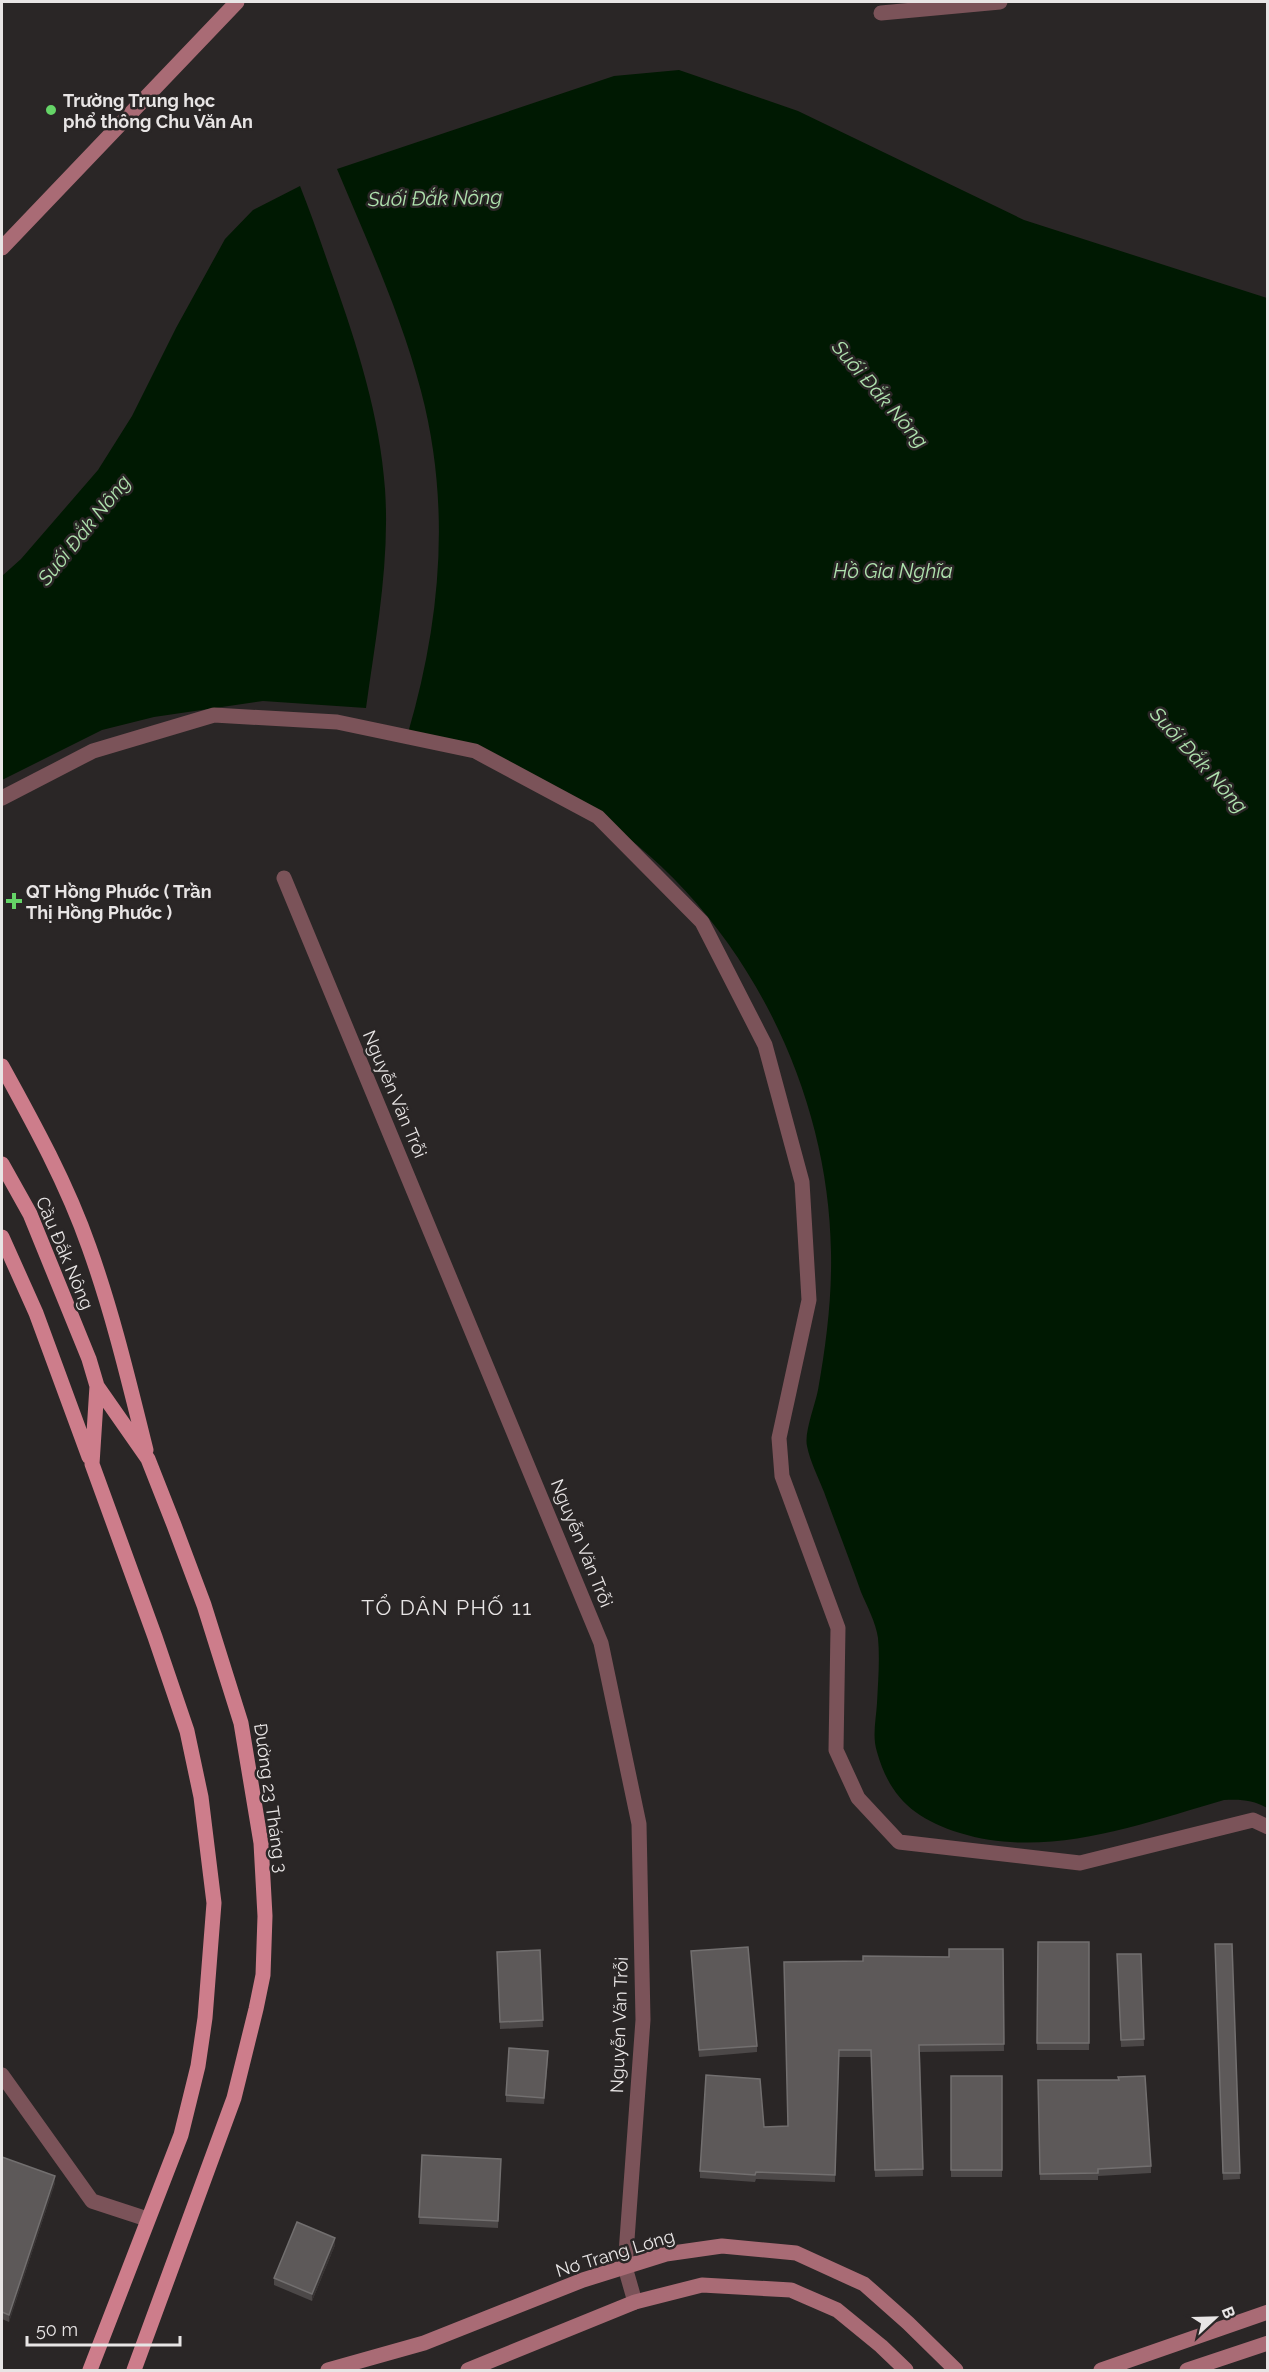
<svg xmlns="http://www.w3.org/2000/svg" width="1269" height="2372" font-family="Raleway,sans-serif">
<rect width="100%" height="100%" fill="#2a2626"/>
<path fill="#001902" d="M679 70 798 111 1024 220 1267 298V1808C1253 1800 1241 1799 1224 1800 1141 1824 1047 1860 960 1833 915 1819 890 1798 877 1752 872 1736 876 1720 877 1703 878 1683 880 1659 878 1638 876 1623 867 1606 861 1592 849 1558 836 1525 824 1492 818 1477 810 1461 807 1446 804 1433 815 1405 818 1390 826 1345 832 1299 831 1252 829 1078 732 896 582 806 526 773 469 754 408 733 441 620 451 505 421 391 401 314 367 241 337 169L614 76Z
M300 186C312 216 322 246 333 277 357 345 380 416 385 489 390 562 376 636 366 708L263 701 154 717 102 730 2 780V576L21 559 98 470 132 416 176 328 225 239 253 210Z"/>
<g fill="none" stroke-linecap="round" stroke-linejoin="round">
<path stroke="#7b5359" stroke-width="15" d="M881 13 1000 2
M2 798 93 751 214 715 337 722 475 751 598 817 702 922 765 1045 802 1182 809 1300 779 1438 782 1476 838 1628 836 1750 858 1798 899 1842 1080 1863 1253 1820 1268 1827
M284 878 601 1643 639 1824 643 2020 625 2267 635 2302
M2 2075 92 2201 147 2219"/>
<path stroke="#a96b75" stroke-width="15" d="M2 248 237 2
M328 2370 424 2343 583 2280 666 2254 722 2246 796 2253 864 2284 908 2323 956 2370
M468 2370 635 2302 702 2285 791 2290 837 2310 881 2346 906 2370
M1101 2370 1268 2312
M1187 2370 1268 2343"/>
<path stroke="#cd7d8b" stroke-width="15" d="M2 1066C34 1124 67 1184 89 1247 113 1314 129 1382 146 1450
M2 1164 30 1214 89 1359 97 1386 148 1459 174 1525 204 1605 241 1723 261 1843 265 1916 263 1975 256 2009 234 2098 134 2370
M2 1237 36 1313 89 1457
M90 2370 181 2135 198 2066 205 2018 214 1903 201 1797 187 1731 155 1637 92 1464 97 1386"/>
</g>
<path fill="#4c4848" d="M1038 1942H1089V2050H1037Z
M1215 1944H1232L1240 2179 1223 2180Z
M1003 1949 1004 2051 920 2052 923 2176 875 2177 871 2057H839L835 2182 756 2179 755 2182 700 2178V2171L764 2127 788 2126 863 1961 949 1957Z
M540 1950 543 2027 500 2029 497 1952Z
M691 1951 757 2046V2052L699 2057Z
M1117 1954H1141L1144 2046 1121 2047Z
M548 2058 544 2104 506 2102V2095Z
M951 2076H1002V2177H951Z
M1038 2080 1151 2166V2173L1098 2176V2180H1040Z
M422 2155 501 2159 498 2228 419 2224Z
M2 2157 55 2183 9 2322 2 2319Z
M335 2245 312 2301 274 2285V2278Z"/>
<path fill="#373333" d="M55 2176V2183L9 2322V2315Z
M335 2238V2245L312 2301V2294Z"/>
<path fill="#5d5959" stroke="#726f6f" stroke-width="1.5" d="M1038 1942H1089V2043H1037Z
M1215 1944H1232L1240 2173H1223Z
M748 1947 757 2046 699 2050 691 1951Z
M949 1949H1003L1004 2044 919 2045 923 2169 875 2170 871 2050H839L835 2175 756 2172 755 2175 700 2171 706 2075 760 2079 764 2127 788 2126 784 1962 863 1961V1956L949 1957Z
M540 1950 543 2020 500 2022 497 1952Z
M1117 1954H1141L1144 2039 1121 2040Z
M509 2048 548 2051 544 2098 506 2095Z
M951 2076H1002V2170H951Z
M1145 2076 1151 2166 1098 2169V2173L1040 2174 1038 2080H1119L1118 2077Z
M422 2155 501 2159 498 2221 419 2217Z
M2 2157 55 2176 9 2315 2 2312Z
M297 2222 335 2238 312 2294 274 2278Z"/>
<g fill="#65d467" stroke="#2a2626" stroke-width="2">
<circle cx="51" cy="110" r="6"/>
<path d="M11 892h6v6h6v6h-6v6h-6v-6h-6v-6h6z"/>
</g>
<g text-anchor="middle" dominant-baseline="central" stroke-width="5" stroke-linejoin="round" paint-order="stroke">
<g font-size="18" font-weight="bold" fill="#e8e5e5" stroke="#2a2626" text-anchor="start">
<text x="63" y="100">Trường Trung học<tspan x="63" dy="21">phổ thông Chu Văn An</tspan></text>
<text x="26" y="891">QT Hồng Phước ( Trần<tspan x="26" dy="21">Thị Hồng Phước )</tspan></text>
</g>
<g font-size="18" fill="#e8e5e5" stroke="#2a2626">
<text transform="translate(395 1094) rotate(67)">Nguyễn Văn Trỗi</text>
<text transform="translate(65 1253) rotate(67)">Cầu Đắk Nông</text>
<text transform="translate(582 1543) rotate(68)">Nguyễn Văn Trỗi</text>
<text transform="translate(271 1798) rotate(82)">Đường 23 Tháng 3</text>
<text transform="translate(619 2025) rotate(-88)">Nguyễn Văn Trỗi</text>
<text transform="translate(615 2253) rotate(-17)">Nơ Trang Lơng</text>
</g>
<g font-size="20" font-style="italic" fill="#afe2ae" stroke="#2a2626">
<text transform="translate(435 198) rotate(-1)">Suối Đắk Nông</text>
<text transform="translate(880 394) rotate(49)">Suối Đắk Nông</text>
<text transform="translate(84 530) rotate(-51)">Suối Đắk Nông</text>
<text x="893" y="571">Hồ Gia Nghĩa</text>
<text transform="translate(1199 760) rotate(48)">Suối Đắk Nông</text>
</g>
<g font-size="21" letter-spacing="1.5" fill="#e8e5e5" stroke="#2a2626">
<text x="447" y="1607">TỔ DÂN PHỐ 11</text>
</g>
</g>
<rect width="1269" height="2372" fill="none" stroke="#e8e5e5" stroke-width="6"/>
<g transform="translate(1215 2318) rotate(68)" stroke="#2a2626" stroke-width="4.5" paint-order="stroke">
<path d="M0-4.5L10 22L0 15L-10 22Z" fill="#e8e5e5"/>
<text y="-9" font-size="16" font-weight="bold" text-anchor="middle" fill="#e8e5e5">B</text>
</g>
<path d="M27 2336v9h153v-9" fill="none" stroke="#e8e5e5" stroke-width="3"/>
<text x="36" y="2336" font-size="18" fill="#e8e5e5" stroke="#2a2626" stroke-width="4.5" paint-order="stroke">50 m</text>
</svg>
